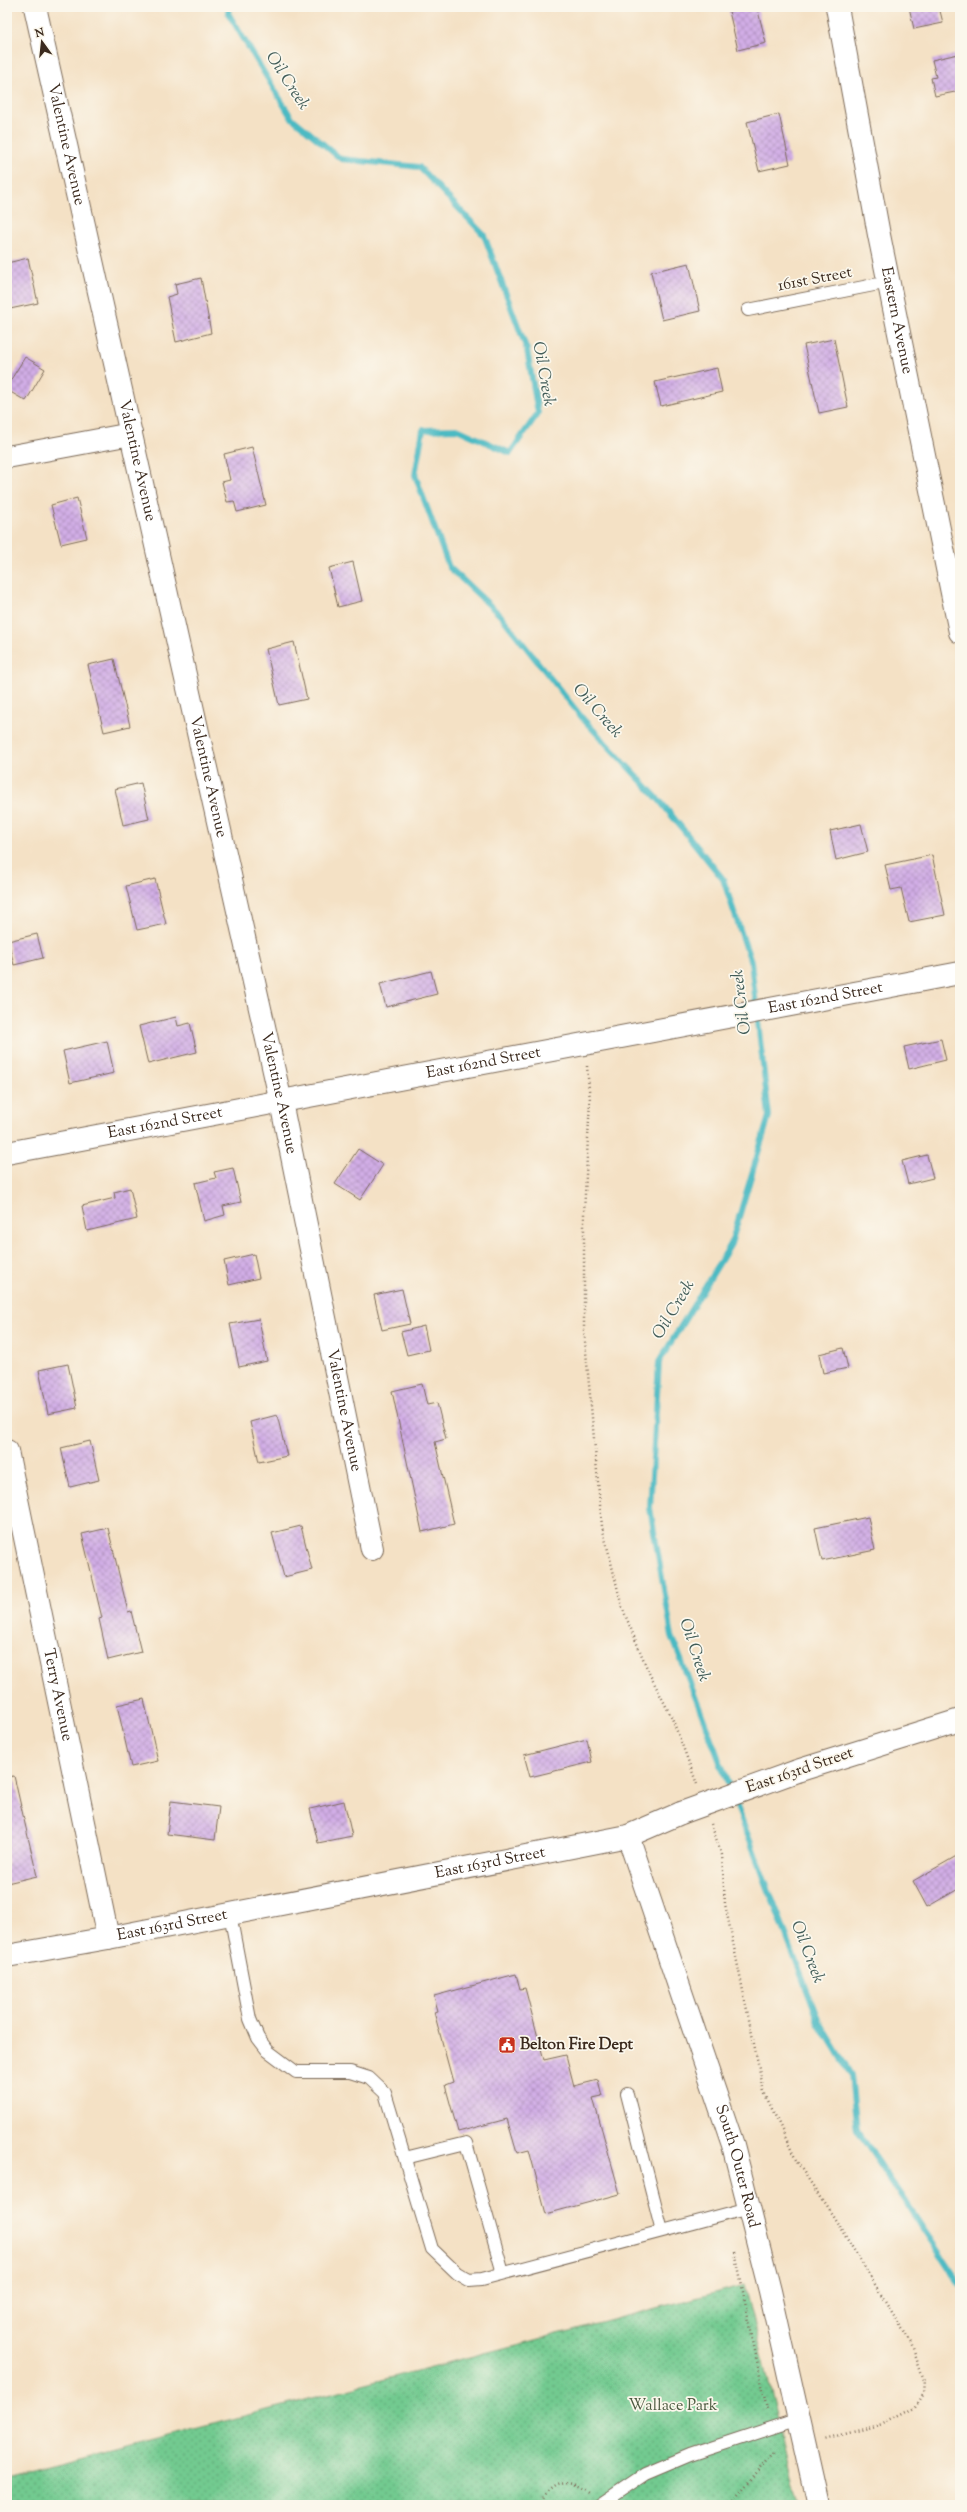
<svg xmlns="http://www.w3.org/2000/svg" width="967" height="2512" font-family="'Sorts Mill Goudy',serif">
<defs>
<pattern id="park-dots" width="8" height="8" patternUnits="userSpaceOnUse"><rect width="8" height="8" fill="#72ca90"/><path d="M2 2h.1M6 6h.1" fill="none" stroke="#5fa475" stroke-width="1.8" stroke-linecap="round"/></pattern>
<pattern id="building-cross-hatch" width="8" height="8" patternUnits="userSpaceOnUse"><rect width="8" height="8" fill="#d1ade6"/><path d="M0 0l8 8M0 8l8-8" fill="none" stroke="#ab8dba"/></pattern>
</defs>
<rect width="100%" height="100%" fill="#fbf7ec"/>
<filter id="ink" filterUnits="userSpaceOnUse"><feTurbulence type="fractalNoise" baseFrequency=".025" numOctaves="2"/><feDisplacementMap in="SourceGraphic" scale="8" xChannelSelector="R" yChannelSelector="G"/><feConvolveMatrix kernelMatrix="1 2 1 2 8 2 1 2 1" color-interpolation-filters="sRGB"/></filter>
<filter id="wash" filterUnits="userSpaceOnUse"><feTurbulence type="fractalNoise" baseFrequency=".012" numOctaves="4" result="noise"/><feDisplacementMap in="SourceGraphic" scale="16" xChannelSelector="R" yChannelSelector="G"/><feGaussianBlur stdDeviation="0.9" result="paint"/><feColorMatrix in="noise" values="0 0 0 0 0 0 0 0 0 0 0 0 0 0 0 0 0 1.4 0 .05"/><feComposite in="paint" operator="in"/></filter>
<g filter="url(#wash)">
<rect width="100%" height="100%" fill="#f4e1c5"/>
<path fill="url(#park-dots)" stroke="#567a57" d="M745 2285 799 2505H7V2478Z"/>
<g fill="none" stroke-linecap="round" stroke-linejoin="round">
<path stroke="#4cbac3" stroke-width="6" d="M229 7 228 13 291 117 341 159 419 167 484 235 527 350 538 413 510 453 457 429 423 430 415 475 449 567 501 616 584 720 660 801 723 879 751 962 769 1116 731 1244 659 1362 650 1508 672 1636 819 2022 851 2075 857 2130 960 2284"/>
</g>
<g id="blocks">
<path fill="url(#building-cross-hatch)" d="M728 7H757L766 43 738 50Z
M909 7H939L943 23 914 29Z
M958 54 960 91 935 96 931 78 936 77 932 60Z
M779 114 790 164 759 171 747 122Z
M28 258 38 303 10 309 7 295V263Z
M689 263 700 311 662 320 651 272Z
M201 278 211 333 176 342 167 297 177 294 175 284Z
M834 339 848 407 819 413 804 345Z
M25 357 45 369 26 401 7 390V386Z
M717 368 722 392 661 406 655 382Z
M252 447 266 505 237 512 234 501 227 502 222 482 230 480 224 454Z
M77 498 87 538 61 544 51 505Z
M353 562 362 601 338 607 329 568Z
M294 642 307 699 279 705 266 649Z
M114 659 130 726 104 732 88 665Z
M141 783 149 819 123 825 115 789Z
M861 824 868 852 836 860 830 831Z
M932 855 945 915 909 922 901 888 891 890 885 865Z
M155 879 166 924 137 930 126 886Z
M37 934 43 958 14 965 8 941Z
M431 971 437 994 386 1007 380 984Z
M176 1017 178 1026 190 1023 197 1052 148 1064 139 1026Z
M941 1039 946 1060 909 1069 904 1047Z
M107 1041 114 1073 70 1083 63 1051Z
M358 1149 383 1165 360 1200 335 1184Z
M927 1155 933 1178 908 1184 902 1161Z
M233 1168 241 1202 223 1206 225 1215 204 1221 195 1183 216 1178 214 1172Z
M130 1188 137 1219 87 1231 82 1206 115 1198 114 1192Z
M254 1254 259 1278 229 1285 224 1261Z
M402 1289 410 1324 382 1330 374 1295Z
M259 1319 267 1361 239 1367 230 1324Z
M424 1326 429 1350 407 1355 401 1332Z
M843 1348 848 1368 823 1373 819 1354Z
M68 1364 77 1408 48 1414 39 1370Z
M422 1384 427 1405 437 1403 446 1439 435 1442 454 1524 422 1532 392 1391Z
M277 1415 287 1456 259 1462 250 1422Z
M90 1441 99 1480 70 1487 61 1448Z
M868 1517 875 1550 822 1561 815 1528Z
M301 1526 312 1570 284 1577 272 1533Z
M108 1528 128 1612 131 1611 141 1652 108 1660 99 1619 102 1618 82 1534Z
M144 1699 158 1761 131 1767 117 1705Z
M587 1739 592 1762 530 1777 524 1755Z
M14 1776 37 1876 7 1883V1777Z
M171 1801 219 1807 215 1840 167 1834Z
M344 1801 352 1836 318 1843 310 1809Z
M960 1854V1888L927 1907 913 1881Z
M516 1974 520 1989 525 1988 544 2060 566 2055 574 2086 598 2080 602 2096 593 2098 620 2194 546 2214 529 2150 517 2153 507 2119 458 2132 445 2085 453 2082 434 2012 438 2011 434 1996Z"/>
</g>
</g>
<g filter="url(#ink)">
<use href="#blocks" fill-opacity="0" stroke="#7c6a58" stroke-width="1"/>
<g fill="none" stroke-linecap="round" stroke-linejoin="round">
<defs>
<path id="lane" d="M748 310 889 282
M230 1914 250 2019 258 2038 268 2051 296 2072H350L369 2078 385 2093 432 2249 457 2273 469 2280 482 2279 749 2208
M627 2094 662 2231
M405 2158 466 2143 503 2273
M599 2505 645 2474 690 2455 799 2419"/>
<g id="street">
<path id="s1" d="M35 7 281 1102 372 1549"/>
<path id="s2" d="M837 7 879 235 960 632"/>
<path d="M7 457 131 434"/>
<path id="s3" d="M7 1153 960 973"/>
<path id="s4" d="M7 1451 108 1938"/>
</g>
<g id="secondary">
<path d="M797 1771 960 1720"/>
<path id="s5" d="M628 1836 733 2145 770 2291 818 2505"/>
<path id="s6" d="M7 1956 108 1938 628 1836 681 1813"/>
</g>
</defs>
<use href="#lane" stroke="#7c6a58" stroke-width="14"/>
<use href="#street" stroke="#7c6a58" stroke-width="24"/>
<use href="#secondary" stroke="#7c6a58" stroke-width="24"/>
<path stroke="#7c6a58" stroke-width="2.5" stroke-dasharray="1 3" stroke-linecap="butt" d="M587 1066 590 1100 584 1213V1330L602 1526 622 1607 649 1673 672 1718 697 1784
M711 1824 722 1855 725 1904 764 2092 797 2162 833 2216 911 2343 924 2381 923 2395 915 2408 884 2424 825 2439
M735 2252 767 2410
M218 2505 230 2503 243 2505
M541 2505C550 2481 568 2475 589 2492
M730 2505 775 2452"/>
<use href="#lane" stroke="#fff" stroke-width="12"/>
<use href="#street" stroke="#fff" stroke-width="22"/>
<use href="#secondary" stroke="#fff" stroke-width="22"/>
<defs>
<path id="secondary-bridge" d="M681 1813 797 1771"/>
</defs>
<use href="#secondary-bridge" stroke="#7c6a58" stroke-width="24" stroke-linecap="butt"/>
<use href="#secondary-bridge" stroke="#fff" stroke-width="22"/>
</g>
</g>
<defs>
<symbol id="civic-square" viewBox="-11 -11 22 22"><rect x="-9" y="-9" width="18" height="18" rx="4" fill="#c8321e" stroke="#fbf7ec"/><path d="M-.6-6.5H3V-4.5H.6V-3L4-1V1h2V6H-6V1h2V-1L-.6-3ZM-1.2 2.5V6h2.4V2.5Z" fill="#fff"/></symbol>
</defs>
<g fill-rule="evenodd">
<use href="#civic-square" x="497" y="2035" width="20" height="20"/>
</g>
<g text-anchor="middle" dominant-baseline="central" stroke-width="3.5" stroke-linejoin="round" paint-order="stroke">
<g font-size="16" fill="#3b2a1e" stroke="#fbf7ec">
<text stroke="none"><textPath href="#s1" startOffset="141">Valentine Avenue</textPath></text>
<text transform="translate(815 280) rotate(-11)">161st Street</text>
<text stroke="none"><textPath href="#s2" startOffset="319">Eastern Avenue</textPath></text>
<text stroke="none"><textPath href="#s1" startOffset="465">Valentine Avenue</textPath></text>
<text stroke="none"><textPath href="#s1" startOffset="789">Valentine Avenue</textPath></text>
<text stroke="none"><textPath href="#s3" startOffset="833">East 162nd Street</textPath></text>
<text stroke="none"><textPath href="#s3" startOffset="485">East 162nd Street</textPath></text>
<text stroke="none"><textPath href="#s1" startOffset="1113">Valentine Avenue</textPath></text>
<text stroke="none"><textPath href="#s3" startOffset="161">East 162nd Street</textPath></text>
<text stroke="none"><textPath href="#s1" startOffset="1437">Valentine Avenue</textPath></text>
<text stroke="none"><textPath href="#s4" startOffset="249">Terry Avenue</textPath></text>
<text transform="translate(800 1771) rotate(-19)">East 163rd Street</text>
<text stroke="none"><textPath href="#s6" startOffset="492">East 163rd Street</textPath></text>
<text stroke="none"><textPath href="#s6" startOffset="168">East 163rd Street</textPath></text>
<text stroke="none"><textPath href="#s5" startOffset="348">South Outer Road</textPath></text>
</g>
<g font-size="16" font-weight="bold" fill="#3b2a1e" stroke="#fbf7ec" text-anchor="start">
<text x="520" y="2045">Belton Fire Dept</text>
</g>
<g font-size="16" fill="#4c5a40" stroke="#fbf7ec">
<text x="673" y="2406">Wallace Park</text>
</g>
<g font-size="17" font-style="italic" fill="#415c58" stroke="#fbf7ec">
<text transform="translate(287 81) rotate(57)">Oil Creek</text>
<text transform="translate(543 374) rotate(80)">Oil Creek</text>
<text transform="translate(597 711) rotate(49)">Oil Creek</text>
<text transform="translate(742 1002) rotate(-97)">Oil Creek</text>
<text transform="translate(674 1310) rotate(-59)">Oil Creek</text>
<text transform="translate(694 1650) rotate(72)">Oil Creek</text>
<text transform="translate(807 1952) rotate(69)">Oil Creek</text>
</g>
</g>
<rect width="967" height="2512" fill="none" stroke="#fbf7ec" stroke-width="24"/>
<g transform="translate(42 42) rotate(345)" stroke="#fbf7ec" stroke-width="3" paint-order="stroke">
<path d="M0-3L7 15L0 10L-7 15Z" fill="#3b2a1e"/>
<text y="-6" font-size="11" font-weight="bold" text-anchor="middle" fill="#3b2a1e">N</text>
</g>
</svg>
